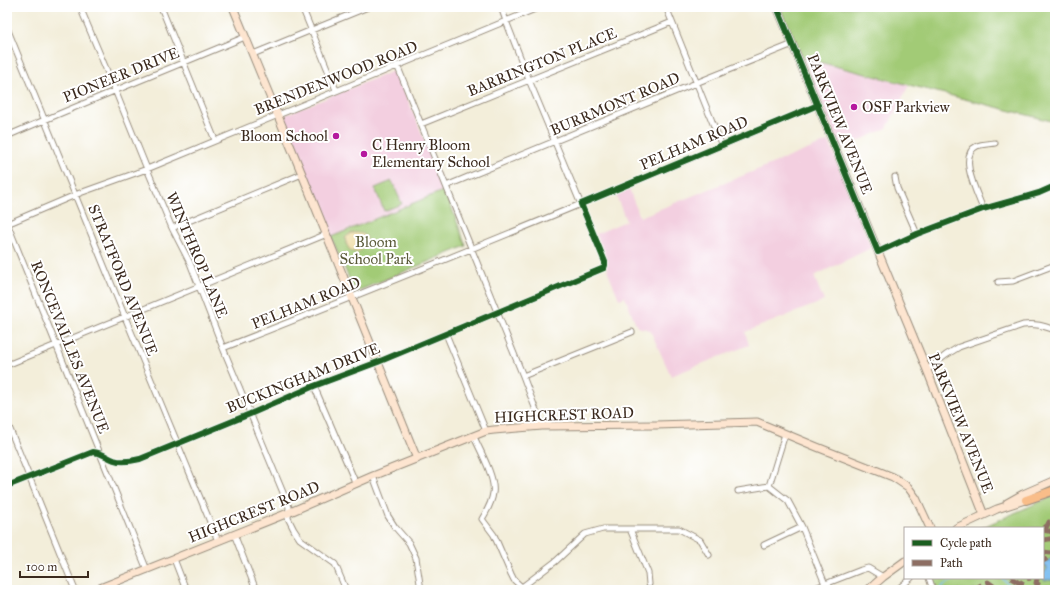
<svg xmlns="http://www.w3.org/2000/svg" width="1062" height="597" font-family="'IM FELL Great Primer',serif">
<rect width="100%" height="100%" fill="#fff"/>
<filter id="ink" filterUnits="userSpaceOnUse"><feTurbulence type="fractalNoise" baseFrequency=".025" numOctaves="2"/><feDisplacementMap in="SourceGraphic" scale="8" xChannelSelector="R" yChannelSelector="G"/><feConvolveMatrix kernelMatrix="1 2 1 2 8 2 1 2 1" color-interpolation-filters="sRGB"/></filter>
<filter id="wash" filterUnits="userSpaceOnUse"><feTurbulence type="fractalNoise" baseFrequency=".012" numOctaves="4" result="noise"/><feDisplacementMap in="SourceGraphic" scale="16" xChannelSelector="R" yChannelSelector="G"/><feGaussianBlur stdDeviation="0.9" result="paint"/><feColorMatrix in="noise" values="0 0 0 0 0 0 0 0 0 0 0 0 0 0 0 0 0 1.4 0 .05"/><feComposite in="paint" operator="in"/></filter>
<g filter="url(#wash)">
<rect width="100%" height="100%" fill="#f3eeda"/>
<path fill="#f3cfe0" d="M803 58 909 85 887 128 841 149Z
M393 71 397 73 445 190 331 237 283 117 285 115Z
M829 141 871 248 814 276 824 301 745 332 749 345 671 376 650 330 637 327 625 297 619 299 608 272 604 253 596 234 626 221 615 193 628 187 640 217Z"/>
<path fill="#a2cb76" stroke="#6e7a4a" d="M780 7H1055V122L803 58 794 43Z
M392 181 402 204 384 211 375 188Z
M445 190 466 246 355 292 331 237Z
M1055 495V590H936L932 578H1043V528H981Z"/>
<path fill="#eeda9e" stroke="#94825e" d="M351 233C387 229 351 274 345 238L347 236Z"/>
<path fill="#7cbdf1" stroke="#5c7488" d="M1055 557V580H1044L1043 574 1047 569V567L1044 566V564L1047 561Z"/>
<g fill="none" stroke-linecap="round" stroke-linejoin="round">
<path stroke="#7cbdf1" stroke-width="1.5" d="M1002 578 1014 590
M939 590 944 585 957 578"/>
</g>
</g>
<g filter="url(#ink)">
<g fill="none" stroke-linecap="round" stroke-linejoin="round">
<defs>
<path id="street" d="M80 7 115 90 147 169 172 228 190 263 223 348 289 507 288 518 294 530 300 539 335 564 346 590
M161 7 215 140
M302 7 336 90
M666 7 722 146
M7 28 125 317 218 541
M253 54 368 7
M397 65 523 376 542 426
M421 124 672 22
M7 136C86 102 166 70 245 37
M895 177 897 188 917 234
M446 186 696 83 793 44
M983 209C978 195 957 155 977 146 982 144 989 144 995 143
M7 223 147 570
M7 224 80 193 147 169 540 7
M172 228 302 174
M878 252 917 234 983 209 1039 193 1055 186
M998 282 1013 281 1055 265
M446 334 486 431
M223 348C423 270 621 188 818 105
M7 365 327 234
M927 370 946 355 959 347 1023 325C1035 323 1044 326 1055 330
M523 376 632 332
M314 386 356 484
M7 422 75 590
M474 437C480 450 496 479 493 493 492 502 487 511 482 519L494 535 511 574 514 580 525 590
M373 476 388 516 395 527 409 543 416 558 421 590
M7 486 93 452C103 453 106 457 114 460 123 463 132 461 140 459L250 414 314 386 378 362 604 268 605 265V262L529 80 506 21 501 7
M769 486 788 501 802 527 825 584
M769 486 785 434
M738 491 769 486
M630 529 648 573 649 584
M234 534 256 590
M764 545 802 527
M174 559 186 590
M929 578 933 590
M522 587 556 561 585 534 603 529H679L700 540 709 555
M810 590 861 570 868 568 883 577
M897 590 911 578"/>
<path id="secondary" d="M233 7 302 174 417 459
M777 7 927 370 984 515
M1007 503 1023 494 1055 480
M956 528 997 509 1031 498
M95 590 288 513 373 476 486 431 494 430 542 426 656 425 757 422 817 447 893 477 908 487 916 498 930 528
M868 590 883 577 905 561"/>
<path id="primary" d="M1026 500 1055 490"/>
</defs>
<use href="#street" stroke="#978c7c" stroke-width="7"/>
<use href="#secondary" stroke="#978c7c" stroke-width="9"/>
<use href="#primary" stroke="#978c7c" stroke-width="10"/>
<use href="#street" stroke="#fff" stroke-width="5"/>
<use href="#secondary" stroke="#fde5d0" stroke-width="7"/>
<use href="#primary" stroke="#f9bd89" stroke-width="8"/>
<path stroke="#8d6e63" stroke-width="5" stroke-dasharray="10 5" stroke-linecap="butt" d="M1043 528 1047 526 1049 522 1055 523
M1043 530 1048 531H1050L1055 534
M1043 540 1055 538
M1043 552 1051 553 1049 557 1043 561
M1011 578 1021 584
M1038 578 1037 579 1036 583C1041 587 1048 587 1053 590
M973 590 981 585 988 582 999 590
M1022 590 1021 584 1024 579 1031 578"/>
<defs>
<path id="cycleway" d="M777 7 878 252 917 234 983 209 1039 193 1055 186
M7 486 93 452C103 453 106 457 114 460 123 463 132 461 140 459L250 414 314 386 378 362 604 268 605 265V262L581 204 818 105"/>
</defs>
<use href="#cycleway" stroke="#fff" stroke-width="8"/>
<use href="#cycleway" stroke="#1b5e20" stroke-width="6"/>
</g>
</g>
<g fill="#b5179e" stroke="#fff" stroke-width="1.5">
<circle cx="854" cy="107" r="4"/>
<circle cx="336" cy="136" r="4"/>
<circle cx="364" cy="154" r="4"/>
</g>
<g text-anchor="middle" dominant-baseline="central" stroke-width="4" stroke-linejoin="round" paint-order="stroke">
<g font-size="15" fill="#3b2a1e" stroke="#fff">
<text transform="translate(542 62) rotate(-22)">BARRINGTON PLACE</text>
<text transform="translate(121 75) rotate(-22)">PIONEER DRIVE</text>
<text transform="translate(336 78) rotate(-22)">BRENDENWOOD ROAD</text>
<text transform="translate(615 104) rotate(-23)">BURRMONT ROAD</text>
<text transform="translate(840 124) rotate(68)">PARKVIEW AVENUE</text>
<text transform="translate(694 143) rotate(-23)">PELHAM ROAD</text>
<text transform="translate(197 255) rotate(67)">WINTHROP LANE</text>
<text transform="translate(123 280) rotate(68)">STRATFORD AVENUE</text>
<text transform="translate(306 303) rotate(-22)">PELHAM ROAD</text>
<text transform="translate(70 347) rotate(68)">RONCEVALLES AVENUE</text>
<text transform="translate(303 378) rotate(-22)">BUCKINGHAM DRIVE</text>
<text transform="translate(564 415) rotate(-2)">HIGHCREST ROAD</text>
<text transform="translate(961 423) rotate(68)">PARKVIEW AVENUE</text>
<text transform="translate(254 512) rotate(-22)">HIGHCREST ROAD</text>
</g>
<g font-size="15" fill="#3b2a1e" stroke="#fff" text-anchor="start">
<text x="862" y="107">OSF Parkview</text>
<text x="328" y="136" text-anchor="end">Bloom School</text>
<text x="372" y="145">C Henry Bloom<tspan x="372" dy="17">Elementary School</tspan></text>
</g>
<g font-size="15" fill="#5a5a38" stroke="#fff">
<text x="376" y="242">Bloom<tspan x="376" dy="17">School Park</tspan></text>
</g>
</g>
<rect width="1062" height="597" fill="none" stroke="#fff" stroke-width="24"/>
<rect x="904" y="527" width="140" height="52" fill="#ffffff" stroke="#b1aaa5"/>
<rect x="912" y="540" width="20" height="6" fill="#1b5e20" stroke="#b1aaa5"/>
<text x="940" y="547" font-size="12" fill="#3b2a1e">Cycle path</text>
<rect x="912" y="560" width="20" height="6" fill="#8d6e63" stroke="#b1aaa5"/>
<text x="940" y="567" font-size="12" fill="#3b2a1e">Path</text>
<path d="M20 571v6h68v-6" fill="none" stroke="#3b2a1e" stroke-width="2"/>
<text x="26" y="571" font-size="12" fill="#3b2a1e" stroke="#ffffff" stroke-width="3" paint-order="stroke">100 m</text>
</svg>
